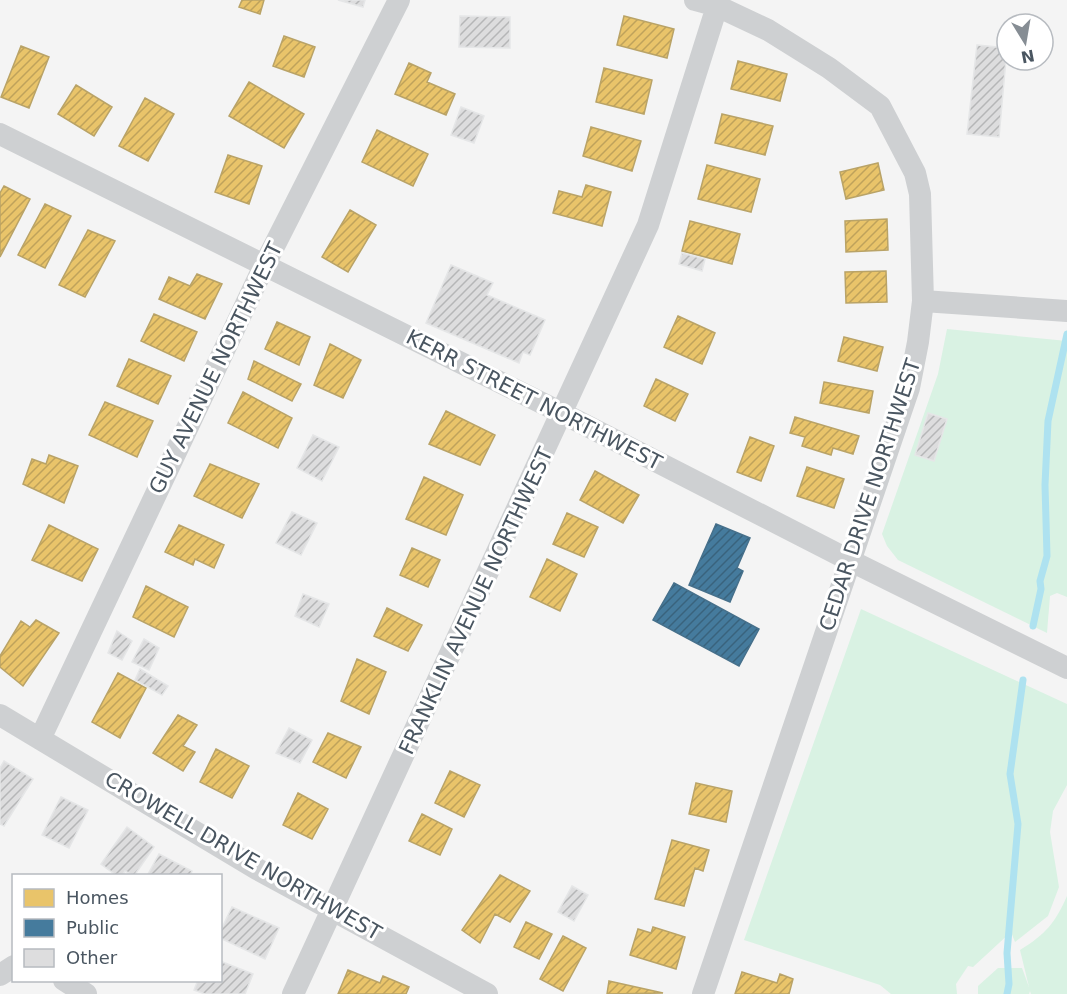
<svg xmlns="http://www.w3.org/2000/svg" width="1067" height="994" font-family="'DejaVu Sans',sans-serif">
<defs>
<pattern id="homes-hatch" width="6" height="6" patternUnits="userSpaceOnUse" patternTransform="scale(1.5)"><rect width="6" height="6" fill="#e9c46a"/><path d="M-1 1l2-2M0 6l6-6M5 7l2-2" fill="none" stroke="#bfa25b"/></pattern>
<pattern id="public-hatch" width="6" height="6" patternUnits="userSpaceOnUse" patternTransform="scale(1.5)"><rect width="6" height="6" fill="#457b9d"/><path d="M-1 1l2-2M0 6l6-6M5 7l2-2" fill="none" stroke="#39637d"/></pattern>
<pattern id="building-hatch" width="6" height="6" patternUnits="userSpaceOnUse" patternTransform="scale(1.5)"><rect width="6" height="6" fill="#ddddde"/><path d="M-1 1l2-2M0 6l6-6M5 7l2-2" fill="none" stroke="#b5b6b7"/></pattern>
</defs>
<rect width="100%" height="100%" fill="#f4f4f4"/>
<path fill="#d9f2e3" d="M947 329 1067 341V597L1057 593 1050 596 1047 633 898 560 887 546 882 534 938 374Z
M861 609 1067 704V785L1053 811 1050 832 1059 887 1048 916 1015 942 1011 932 973 967 968 966 956 984 957 994H891L880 985 744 940Z
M1067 896V994H1031L1030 991 1029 994H978V986L998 968H1022L1029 987 1020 950C1046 934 1055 923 1067 896Z"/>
<path fill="url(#homes-hatch)" stroke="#b9a367" stroke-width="1.5" d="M242 0H264L260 14 239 7Z
M624 16 674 29 667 58 617 45Z
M284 36 315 47 304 77 273 66Z
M21 46 49 57 29 108 1 97Z
M738 61 787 74 780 101 731 89Z
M409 63 431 73 427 82 455 94 446 115 395 94Z
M604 68 652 80 644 114 596 102Z
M249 82 304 114 284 148 229 116Z
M76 85 112 107 94 136 58 114Z
M145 98 174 114 148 161 119 146Z
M722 114 773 126 765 155 715 143Z
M591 127 641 141 632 171 583 156Z
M377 130 428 154 413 186 362 162Z
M228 155 262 166 249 204 215 192Z
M878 163 884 190 846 199 840 172Z
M707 165 760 179 751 212 698 199Z
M586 185 611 192 602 226 553 213 559 191 582 197Z
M4 186 30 199 0 257V193Z
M45 204 71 216 45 268 18 255Z
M350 210 376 225 348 272 322 257Z
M887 219 888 250 846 252 845 221Z
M690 221 740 234 732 264 682 251Z
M88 230 115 241 85 297 59 285Z
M886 271 887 302 846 303 845 272Z
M197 274 222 284 205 319 159 299 169 277 190 286Z
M154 314 197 332 184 361 141 341Z
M678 316 715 333 702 364 664 347Z
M277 322 310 337 299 365 265 349Z
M844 337 883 347 877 371 838 361Z
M330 344 361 360 343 398 314 385Z
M129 359 171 376 158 404 117 386Z
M254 361 301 384 292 401 248 379Z
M656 379 688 394 675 421 644 406Z
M824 382 873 391 869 413 820 403Z
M243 392 292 418 278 448 228 423Z
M105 402 153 421 137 457 89 435Z
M446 411 495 435 480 465 429 444Z
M795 417 859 436 853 454 833 448 831 455 802 446 805 437 790 433Z
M750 437 774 446 761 481 737 472Z
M49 455 78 466 64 503 23 484 32 459 46 464Z
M210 464 259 484 242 518 194 496Z
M807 467 844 479 834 508 797 496Z
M595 471 639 495 623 523 580 500Z
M424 477 463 495 446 535 406 519Z
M567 513 598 527 584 557 553 544Z
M49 525 98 549 82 581 32 560Z
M179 525 224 545 214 568 195 559 193 565 165 552Z
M412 548 440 560 428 587 400 575Z
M547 559 577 574 560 611 530 597Z
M146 586 188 607 174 637 133 617Z
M387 608 422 625 408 651 374 636Z
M36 620 59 633 23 686 0 667V656L21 621 30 627Z
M357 659 386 672 369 714 341 701Z
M118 673 146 688 120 738 92 722Z
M178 715 197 725 183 746 195 752 183 771 153 753Z
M328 733 361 747 346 778 313 762Z
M216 749 249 766 232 798 200 782Z
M450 771 480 785 464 817 435 803Z
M696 783 732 791 726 822 689 814Z
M298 793 328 809 312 839 283 825Z
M422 814 452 829 440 855 409 841Z
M672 840 709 850 703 871 695 868 684 906 655 899Z
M500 875 530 891 510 922 495 914 480 943 462 930Z
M526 922 552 934 539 959 514 947Z
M653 927 685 937 676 969 630 955 638 929 651 933Z
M563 936 586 948 563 991 540 979Z
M348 970 380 983 383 976 409 987 406 994H338Z
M742 972 777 983 780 974 793 979 789 994H735Z
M609 981 663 993 607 994Z"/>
<path fill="url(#public-hatch)" stroke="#46708b" stroke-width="1.5" d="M716 524 750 538 737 568 743 571 730 602 689 585Z
M674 583 759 629 739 666 653 620Z"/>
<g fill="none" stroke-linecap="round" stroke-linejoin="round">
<path stroke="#aee2f0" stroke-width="7" d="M1033 626 1041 589 1040 581 1047 556 1045 485 1048 421 1067 334
M1007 994 1009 984 1007 953 1018 824 1010 774 1023 680"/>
</g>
<path fill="url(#building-hatch)" stroke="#e5e6e7" stroke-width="1.5" d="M338 0H365L363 7Z
M460 16 510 17V48L459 47Z
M977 45 1007 48 999 137 967 134Z
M461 107 484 116 474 143 451 135Z
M682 253 705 259 702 271 679 264Z
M451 265 493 283 487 295 545 320 530 355 523 352 519 363 426 323Z
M928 413 947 419 934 461 915 455Z
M313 435 339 447 322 481 297 468Z
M292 512 317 523 301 555 276 543Z
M303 594 329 604 319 627 295 616Z
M117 631 132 641 122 660 108 653Z
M144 639 159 648 149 670 132 662Z
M140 669 168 686 162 695 135 680Z
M289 728 312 740 300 763 276 753Z
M4 761 33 779 4 826 0 824V768Z
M61 797 88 810 69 848 42 835Z
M127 827 154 847 134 876 125 871 122 876H117L101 864Z
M159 854 192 871 190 876H147Z
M572 886 588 895 574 921 558 912Z
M232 907 279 928 265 959 220 938V932Z
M220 961 253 974 245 994H205L194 990 198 980H220Z"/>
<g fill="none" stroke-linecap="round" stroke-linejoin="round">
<path stroke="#ced0d2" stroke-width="22" d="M695 0 717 6 768 30 829 68 880 106 915 173 920 194 923 301 918 342 909 388 703 994
M0 134 554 409 849 560 1067 668
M923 301 1067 311
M0 715 257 869 487 994
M40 739 264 266 399 0
M0 975 14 966
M64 980 86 994
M293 994 648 225 719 0"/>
</g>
<g text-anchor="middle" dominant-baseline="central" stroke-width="6" stroke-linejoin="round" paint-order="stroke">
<g font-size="21" fill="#4a5661" stroke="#fff">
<text transform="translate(216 368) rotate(-64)">GUY AVENUE NORTHWEST</text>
<text transform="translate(534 400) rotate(27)">KERR STREET NORTHWEST</text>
<text transform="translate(870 495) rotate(-72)">CEDAR DRIVE NORTHWEST</text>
<text transform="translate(476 601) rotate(-65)">FRANKLIN AVENUE NORTHWEST</text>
<text transform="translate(243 856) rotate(30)">CROWELL DRIVE NORTHWEST</text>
</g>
</g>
<rect x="12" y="874" width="210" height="108" fill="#ffffff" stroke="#b7bbc0" stroke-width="1.5"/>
<rect x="24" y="889" width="30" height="18" fill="#e9c46a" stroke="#b7bbc0" stroke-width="1.5"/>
<text x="66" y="904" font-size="18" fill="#4a5661">Homes</text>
<rect x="24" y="919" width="30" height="18" fill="#457b9d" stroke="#b7bbc0" stroke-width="1.5"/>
<text x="66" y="934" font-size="18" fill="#4a5661">Public</text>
<rect x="24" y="949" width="30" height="18" fill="#ddddde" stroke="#b7bbc0" stroke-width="1.5"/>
<text x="66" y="964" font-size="18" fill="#4a5661">Other</text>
<g transform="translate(1025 42) rotate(169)"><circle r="28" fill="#ffffff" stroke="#b7bbc0" stroke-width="1.5"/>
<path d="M0-4.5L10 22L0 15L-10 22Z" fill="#868d94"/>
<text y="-9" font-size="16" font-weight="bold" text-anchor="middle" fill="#4a5661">N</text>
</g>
</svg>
